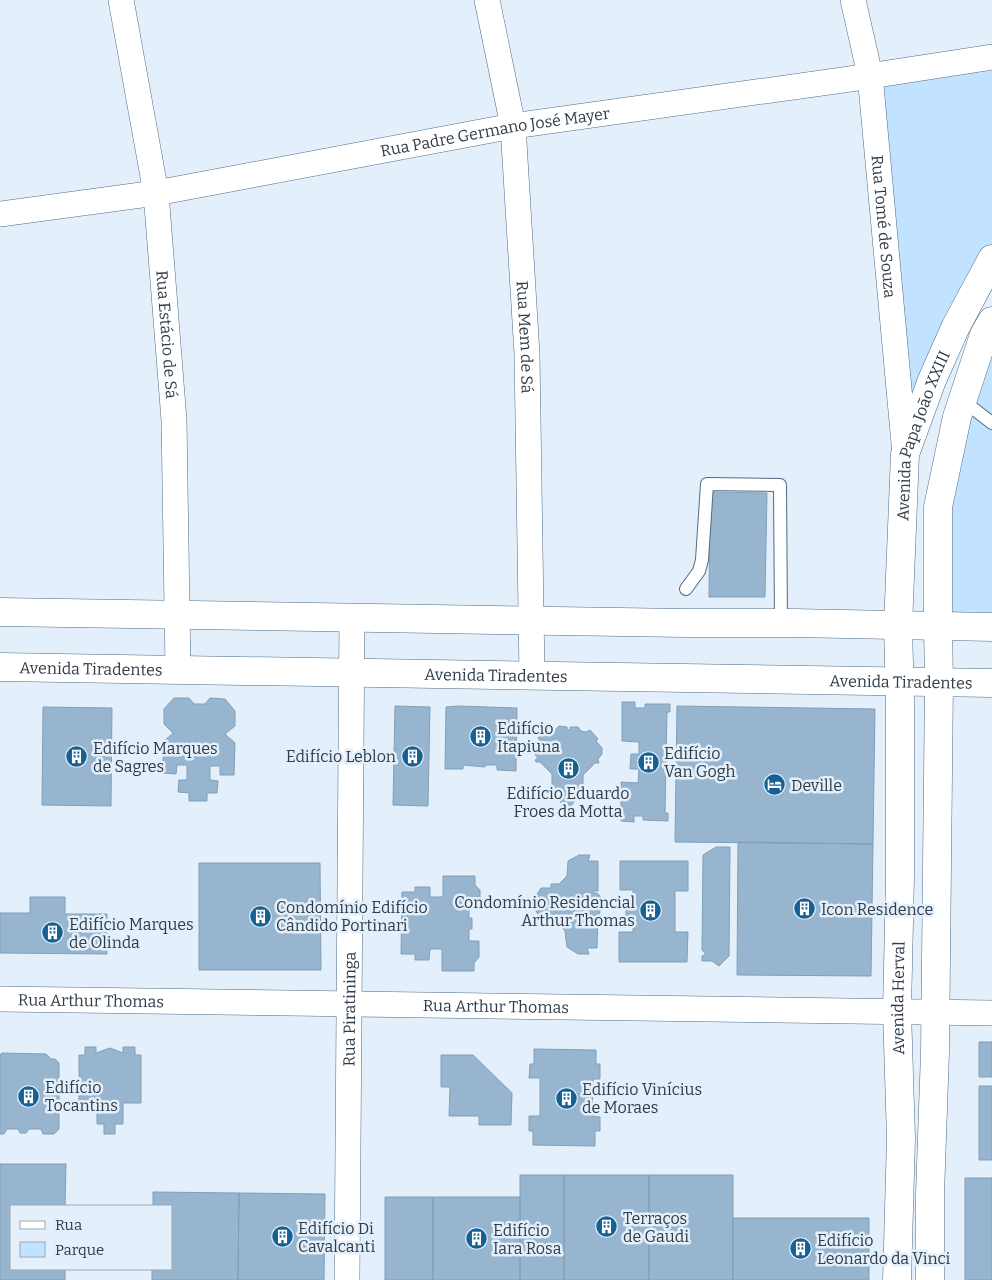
<svg xmlns="http://www.w3.org/2000/svg" width="992" height="1280" font-family="Bitter,serif">
<rect width="100%" height="100%" fill="#e3f0fb"/>
<path fill="#c1e3ff" d="M992 57V259L905 454 870 75Z
M992 321V627H938V507Z"/>
<path fill="#97b5cf" stroke="#819fb8" d="M710 492 767 493 765 597H709Z
M174 698H189L194 704H205L210 698 225 699 235 711V726L225 734 235 743 234 775H220V766H210V780L218 781 217 793H207V801H189V793L178 792 179 780H187V765H177L176 774 163 773V742L173 733 164 724V709Z
M622 702H635V708H645V704H670V712H667L665 813H668V821L643 820V816H634V822L621 821V782L638 783 639 769H630L631 754H639V742L622 741Z
M395 706 430 707 428 806 393 805Z
M459 706 517 708 516 771 497 770V765H485V767L463 765V769H445L446 707Z
M677 706 875 709 873 844 675 842Z
M43 707 112 708 111 806 42 805Z
M559 726 567 727V730H570V727H578L581 731 586 732 590 730 598 739 596 741 602 748V754L598 759 599 763H595L583 775V786L577 792H574V802L571 806 567 807 563 806 560 801 561 792H557L552 786V774L540 762H536L535 760 538 758 533 753V747L540 741 538 738 547 729 550 731 555 730Z
M738 842 873 844 871 976 737 975Z
M716 847H730L729 956 719 966 712 961H702V956L706 954 702 950 703 855Z
M579 855H590L588 861H598V891H593V893H597L600 896V913L596 916H593L592 918H598L597 948H587L589 954H578L567 947 565 931 558 924H550V920L541 919 536 911 534 904 536 896 541 888H551V884H559L567 876 568 861Z
M620 861H688V891H675V932H688L687 962H619V932H633V921H626V901L633 902V890H620Z
M199 863H320L321 970H199Z
M443 876H475V885L480 890V906H469V918H472V929H469V941H479V957L474 963V971H442V949H430L429 960H415V954H401L402 892H415V887H430V897H443Z
M30 897H65V914H107V954L0 953V913H30Z
M979 1042H992V1077H979Z
M85 1047H96V1053L110 1048 123 1053V1047H135V1055H141V1103H123V1124H115V1134H104V1124H97V1103H79V1055H85Z
M534 1049 596 1050V1064H600V1079H593L592 1116 600 1117V1131H595V1146L533 1145V1131H529V1116H540V1078H529L530 1064H534Z
M2 1053 46 1054 51 1059H55L59 1063V1129L54 1134H43L41 1129H29L26 1133H20L18 1129H7L4 1134H0V1055Z
M441 1055H473L512 1093 511 1125H479V1116H449L450 1087H441Z
M979 1086H992V1160H979Z
M0 1164H66L65 1206H11V1269H65V1280H0Z
M520 1175H564V1280H520Z
M564 1175H649V1280H564Z
M649 1175H733V1280H649Z
M965 1178H992V1280H965Z
M153 1192 239 1193 238 1280H152V1269H171V1206H153Z
M239 1193 325 1194 324 1280H238Z
M385 1197H433V1280H385Z
M433 1197H520V1280H433Z
M733 1218H869V1280H733Z"/>
<g fill="none" stroke-linecap="round" stroke-linejoin="round">
<defs>
<path id="service" d="M962 400 992 423
M686 589 699 571 702 560 707 484 780 485 781 623"/>
<g id="minor">
<path id="s1" d="M121 0 156 193 174 420 178 670"/>
<path id="s2" d="M487 0 513 126 527 354 532 676"/>
<path id="s3" d="M853 0 870 75 905 454"/>
<path id="s4" d="M0 214 156 193 513 126 850 79 992 57"/>
<path id="s5" d="M0 999 992 1013"/>
<path id="s6" d="M347 1280 352 617"/>
</g>
<g id="secondary">
<path d="M0 612 684 623H794L992 627"/>
<path id="s7" d="M0 667 992 683"/>
<path id="s8" d="M897 1280 901 1138 897 1011 900 876V701L898 626 905 454 932 380 956 326 992 259"/>
<path d="M930 1280V1194L935 1052 939 682 938 627V507L957 417 984 335 992 321"/>
</g>
</defs>
<use href="#service" stroke="#506b83" stroke-width="14"/>
<use href="#minor" stroke="#506b83" stroke-width="26"/>
<use href="#secondary" stroke="#506b83" stroke-width="29"/>
<use href="#service" stroke="#fff" stroke-width="12"/>
<use href="#minor" stroke="#fff" stroke-width="25"/>
<use href="#secondary" stroke="#fff" stroke-width="28"/>
</g>
<defs>
<symbol id="building-disc" viewBox="-11 -11 22 22"><circle r="9.5" fill="#156194" stroke="#e3f0fb"/><path d="M-4-6H4V6H1V3H-1V6H-4ZM-2.5-4.3h1.7v1.8h-1.7ZM.8-4.3h1.7v1.8H.8ZM-2.5-1h1.7V.8h-1.7ZM.8-1h1.7V.8H.8Z" fill="#fff"/></symbol>
<symbol id="hotel-disc" viewBox="-11 -11 22 22"><circle r="9.5" fill="#156194" stroke="#e3f0fb"/><path d="M-6-4.5h1.5V1H6V5H4.5V3h-9V5H-6ZM-4 0a1.8 1.8 0 1 1 3.6 0ZM.5 0V-2.5h3Q6-2.5 6 0Z" fill="#fff"/></symbol>
</defs>
<g fill-rule="evenodd">
<use href="#building-disc" x="468" y="724" width="25" height="25"/>
<use href="#building-disc" x="400" y="744" width="25" height="25"/>
<use href="#building-disc" x="64" y="744" width="25" height="25"/>
<use href="#building-disc" x="636" y="750" width="25" height="25"/>
<use href="#building-disc" x="556" y="756" width="25" height="25"/>
<use href="#hotel-disc" x="762" y="772" width="25" height="25"/>
<use href="#building-disc" x="792" y="896" width="25" height="25"/>
<use href="#building-disc" x="638" y="898" width="25" height="25"/>
<use href="#building-disc" x="248" y="904" width="25" height="25"/>
<use href="#building-disc" x="40" y="920" width="25" height="25"/>
<use href="#building-disc" x="16" y="1084" width="25" height="25"/>
<use href="#building-disc" x="554" y="1086" width="25" height="25"/>
<use href="#building-disc" x="594" y="1214" width="25" height="25"/>
<use href="#building-disc" x="270" y="1224" width="25" height="25"/>
<use href="#building-disc" x="464" y="1226" width="25" height="25"/>
<use href="#building-disc" x="788" y="1236" width="25" height="25"/>
</g>
<g text-anchor="middle" dominant-baseline="central" stroke-width="5" stroke-linejoin="round" paint-order="stroke">
<g font-size="16" fill="#303c47" stroke="#e3f0fb">
<text stroke="none"><textPath href="#s4" startOffset="502">Rua Padre Germano José Mayer</textPath></text>
<text stroke="none"><textPath href="#s3" startOffset="229">Rua Tomé de Souza</textPath></text>
<text stroke="none"><textPath href="#s1" startOffset="338">Rua Estácio de Sá</textPath></text>
<text stroke="none"><textPath href="#s2" startOffset="340">Rua Mem de Sá</textPath></text>
<text stroke="none"><textPath href="#s8" startOffset="848">Avenida Papa João XXIII</textPath></text>
<text stroke="none"><textPath href="#s7" startOffset="91">Avenida Tiradentes</textPath></text>
<text stroke="none"><textPath href="#s7" startOffset="496">Avenida Tiradentes</textPath></text>
<text stroke="none"><textPath href="#s7" startOffset="901">Avenida Tiradentes</textPath></text>
<text stroke="none"><textPath href="#s8" startOffset="282">Avenida Herval</textPath></text>
<text stroke="none"><textPath href="#s5" startOffset="91">Rua Arthur Thomas</textPath></text>
<text stroke="none"><textPath href="#s5" startOffset="496">Rua Arthur Thomas</textPath></text>
<text stroke="none"><textPath href="#s6" startOffset="271">Rua Piratininga</textPath></text>
</g>
<g font-size="16" fill="#303c47" stroke="#e3f0fb" text-anchor="start">
<text x="497" y="728">Edifício<tspan x="497" dy="18">Itapiuna</tspan></text>
<text x="93" y="748">Edifício Marques<tspan x="93" dy="18">de Sagres</tspan></text>
<text x="664" y="753">Edifício<tspan x="664" dy="18">Van Gogh</tspan></text>
<text x="396" y="756" text-anchor="end">Edifício Leblon</text>
<text x="791" y="785">Deville</text>
<text x="568" y="793" text-anchor="middle">Edifício Eduardo<tspan x="568" dy="18">Froes da Motta</tspan></text>
<text x="635" y="902" text-anchor="end">Condomínio Residencial<tspan x="635" dy="18">Arthur Thomas</tspan></text>
<text x="276" y="907">Condomínio Edifício<tspan x="276" dy="18">Cândido Portinari</tspan></text>
<text x="821" y="909">Icon Residence</text>
<text x="69" y="924">Edifício Marques<tspan x="69" dy="18">de Olinda</tspan></text>
<text x="45" y="1087">Edifício<tspan x="45" dy="18">Tocantins</tspan></text>
<text x="582" y="1089">Edifício Vinícius<tspan x="582" dy="18">de Moraes</tspan></text>
<text x="623" y="1218">Terraços<tspan x="623" dy="18">de Gaudi</tspan></text>
<text x="298" y="1228">Edifício Di<tspan x="298" dy="18">Cavalcanti</tspan></text>
<text x="493" y="1230">Edifício<tspan x="493" dy="18">Iara Rosa</tspan></text>
<text x="817" y="1240">Edifício<tspan x="817" dy="18">Leonardo da Vinci</tspan></text>
</g>
</g>
<rect x="10" y="1205" width="162" height="65" fill="#e3f0fb" stroke="#9ba8b3"/>
<rect x="20" y="1221" width="25" height="8" fill="#ffffff" stroke="#9ba8b3"/>
<text x="55" y="1230" font-size="15" fill="#303c47">Rua</text>
<rect x="20" y="1242" width="25" height="15" fill="#c1e3ff" stroke="#9ba8b3"/>
<text x="55" y="1255" font-size="15" fill="#303c47">Parque</text>
</svg>
